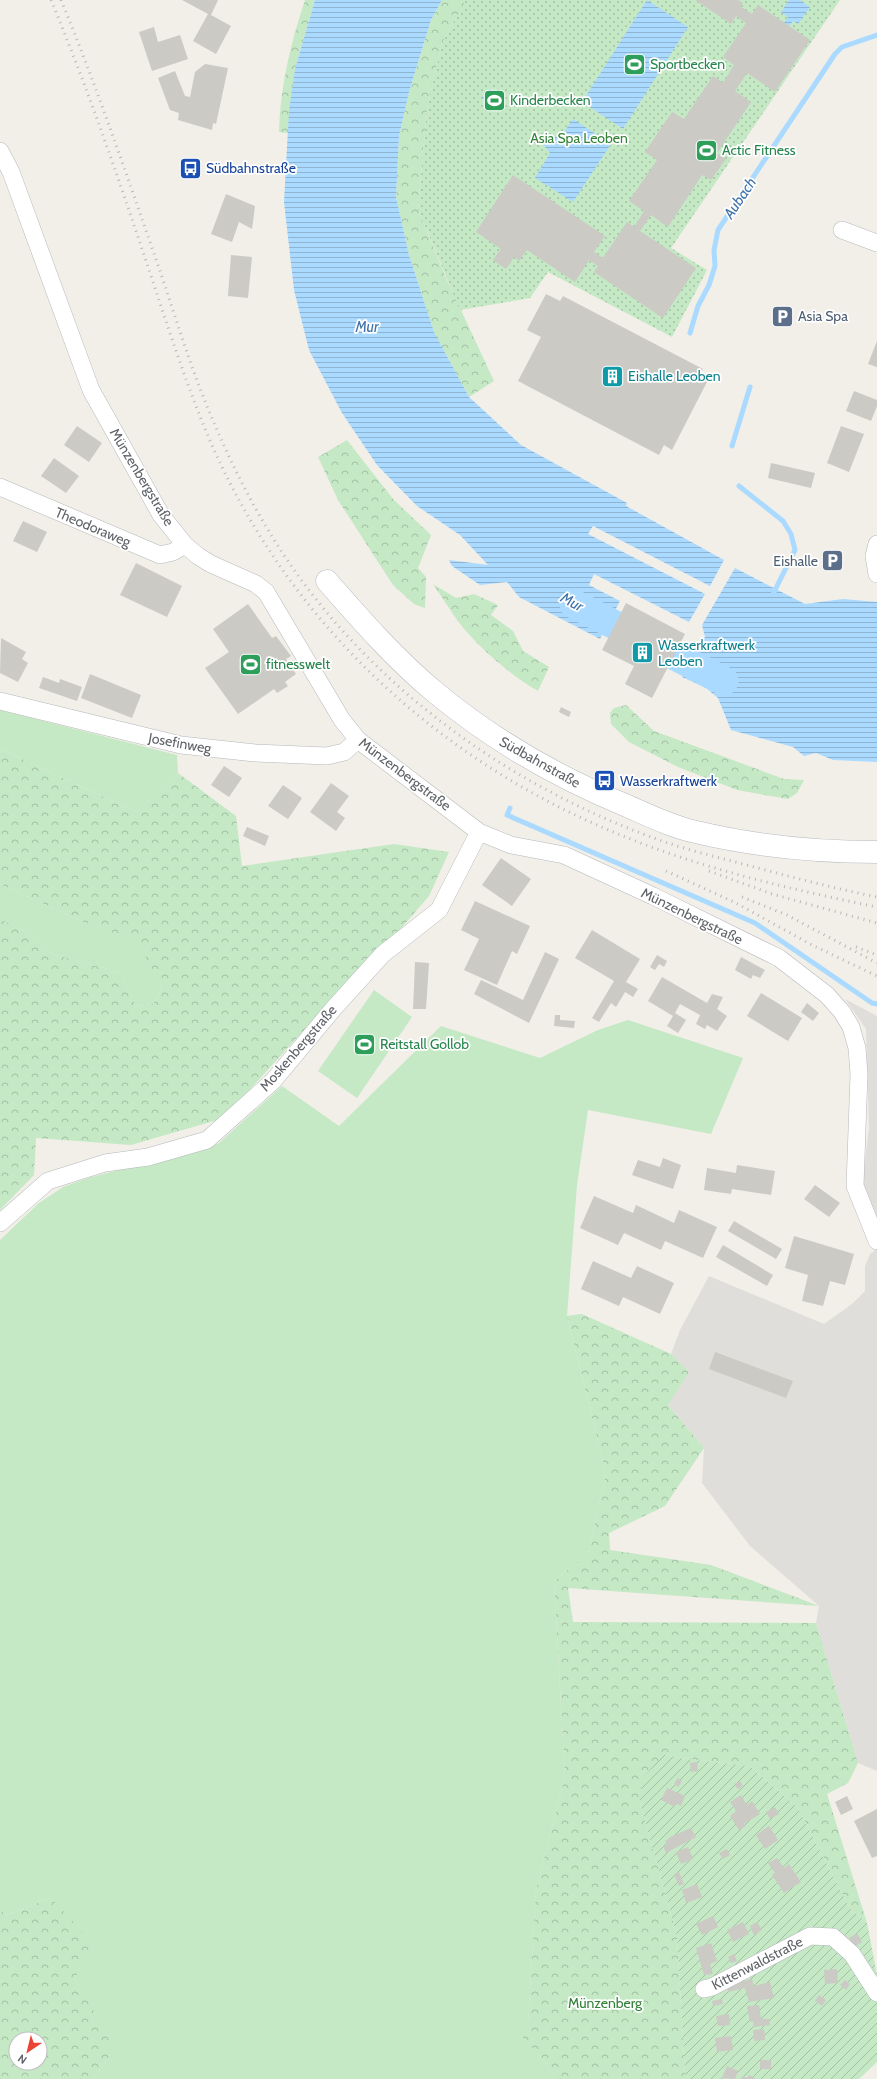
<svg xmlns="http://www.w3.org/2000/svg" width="877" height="2079" font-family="Cabin,sans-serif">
<defs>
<pattern id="forest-crowns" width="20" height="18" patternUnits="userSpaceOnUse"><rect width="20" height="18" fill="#c5e8c5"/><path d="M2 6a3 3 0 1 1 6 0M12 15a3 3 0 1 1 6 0" fill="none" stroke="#a3c0a4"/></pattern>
<pattern id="park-dots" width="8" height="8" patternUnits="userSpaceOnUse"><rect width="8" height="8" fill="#c5e8c5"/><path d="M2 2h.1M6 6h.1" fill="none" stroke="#a3c0a4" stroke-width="1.8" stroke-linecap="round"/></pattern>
<pattern id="garden-furrows" width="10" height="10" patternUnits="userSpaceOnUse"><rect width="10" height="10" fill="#c5e8c5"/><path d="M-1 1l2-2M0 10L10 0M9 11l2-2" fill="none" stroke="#a3c0a4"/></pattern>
<pattern id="water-rules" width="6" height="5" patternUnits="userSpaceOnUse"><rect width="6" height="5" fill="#aadaff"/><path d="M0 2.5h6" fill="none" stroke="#8eb4d2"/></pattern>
</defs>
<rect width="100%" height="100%" fill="#f1efe8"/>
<path fill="#e0deda" d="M845 999 877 1016V1221L862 1184 869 1128 866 1029Z
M877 1249V1771L858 1763 816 1623 819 1606 750 1546 702 1483 704 1448 668 1405 688 1372 671 1354 680 1330 709 1276 824 1324 852 1304 865 1291V1266L870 1254Z"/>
<path fill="#c5e8c5" d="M0 710 177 755 178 773 136 812 7 752 0 750Z
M0 884 84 922 139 942 162 989 153 1004 136 1006 119 972 52 954 33 935 0 919Z
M374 990 412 1017 357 1098 318 1071Z
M628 1020 743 1058 711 1134 588 1110 577 1185 567 1316 606 1474 588 1554 554 1581 565 1777 536 1890 528 2026 521 2034 546 2063 554 2079H93L109 2058 90 2006 75 1978 51 1898 6 1915 0 1909V1240L39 1203 63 1187 88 1178 218 1144 282 1086 339 1126 441 1026 540 1058 598 1030Z"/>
<path fill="url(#forest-crowns)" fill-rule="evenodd" d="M305 0H315L295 69 288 133 279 132C280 87 291 42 305 0Z
M442 0H466L442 43 427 109 418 209 446 278 494 381 469 397 434 332 409 255 396 197 399 136 409 92 431 20Z
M347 440 393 499 431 535 418 568 426 577 425 608 414 604 393 585 338 500 318 457Z
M433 584 456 598 474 594 498 605 491 615 513 631 523 651 549 667 538 691C511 676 475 644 457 620 449 608 441 596 433 584Z
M626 705 654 731 784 779 804 780 797 793 788 799 737 790 678 767 629 742 611 724 610 713 614 708Z
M0 750 7 752 136 812 178 773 236 816 242 866 394 844 449 852 429 896 377 956 314 1019 224 1118 131 1145 36 1138 34 1175 0 1210V919L33 935 52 954 119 972 136 1006 153 1004 162 989 138 942 84 922 0 884Z
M582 1314 671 1354 689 1372 668 1405 704 1448 665 1506 609 1533 610 1550 711 1565 819 1606 568 1588 573 1622 816 1623 858 1763 848 1783 827 1794 867 1923 849 1907 798 1808 750 1766 679 1758 664 1754 640 1803 677 1936 685 2074 688 2079H554L546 2063 520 2034 528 2025 536 1890 565 1777 554 1581 588 1554 606 1474 567 1316Z
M51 1898 94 1944 75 1978 109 2038V2058L93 2079H0V1909L6 1915ZM16 2039H40V2063H16Z"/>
<path fill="url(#park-dots)" d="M466 0H840L671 248 707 270 672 337 548 272 530 298 460 310 418 209 427 109 442 43Z"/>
<path fill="url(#garden-furrows)" d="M664 1754 679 1758 750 1766 798 1808 849 1907 867 1923 877 1975V2062L859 2079H688L685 2074 677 1936 640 1803 642 1779Z"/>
<path fill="url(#water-rules)" d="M315 0H442L431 20 409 92 399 136 396 197 409 255 434 332 469 397 521 445 627 503 626 506 724 560 710 586 593 526 588 534 705 594 689 622 594 574 589 585 620 601 600 639 519 597 507 582 480 585 452 566 449 560 488 565 460 535 417 506 377 465 342 413 309 350 294 290 284 202 289 111 295 69Z
M647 0 688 27 623 129 582 102Z
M789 0H800L810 7 798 24 793 21 789 26 784 23 788 17 781 12Z
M490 89 504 98 505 102 501 108C492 109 487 105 482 98L485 91Z
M573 119 611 144 573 202 535 178 550 153 541 142 546 134 560 138Z
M735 568 805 604 843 599 877 602V762L833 760 816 753 804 756 793 747 731 730 718 698 706 688 682 677 705 637 702 625Z"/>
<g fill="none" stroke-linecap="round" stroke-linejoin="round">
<path stroke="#aadaff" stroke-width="5" d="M690 333 698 306 709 285 715 266 714 250 718 230 835 54 842 47 877 35
M732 446 750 387
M739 486 783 521 791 534 795 550 773 594
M510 808 507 815 755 923 872 1003 877 1004"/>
<path stroke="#aadaff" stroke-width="29" d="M574 604 724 681"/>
</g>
<path fill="#cccac5" d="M182 0H218L211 15 231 26 216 54 193 41 208 14Z
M695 0H738L743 3 741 7 752 14 758 5 810 40 775 92 747 73 735 91 751 102 717 153 726 159 711 180 702 175 668 227 651 215 640 231 696 268 663 318 594 272 598 266 589 260 575 282 527 250 519 261 514 257 506 269 493 260 501 249 476 232 513 175 605 236 594 252 603 258 627 222 634 227 644 211 629 201 657 160 645 152 672 112 684 119 713 76 723 83 734 65 723 57 746 23 736 16 731 24Z
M154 27 158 42 180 35 188 59 152 71 139 32Z
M205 64 228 68 216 124 213 123 212 130 178 120 179 113 170 110 158 78 175 71 185 96 190 97 195 72Z
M226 194 255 206 252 229 239 222 232 242 211 234Z
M231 255 252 257 248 298 228 296Z
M546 294 560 301 563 296 703 369 700 373 709 378 672 450 664 445 659 455 518 381 541 337 527 330Z
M877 341V367L868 364Z
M854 391 877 400V406L871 421 846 411Z
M77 426 102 443 89 462 64 445Z
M841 426 864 434 849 472 827 463Z
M54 458 79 476 66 493 41 476Z
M771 463 815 473 811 488 768 478Z
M23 521 47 532 37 552 13 541Z
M136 563 182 586 167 617 120 595Z
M626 603 685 634 652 698 625 684 634 666 602 650Z
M248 604 272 638 276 636 291 656 286 659 296 674 285 682 288 686 277 693 274 689 238 714 205 668 229 652 213 629Z
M1 638 26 652 22 659 28 663 18 682 0 673Z
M90 674 141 695 132 718 81 698Z
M43 677 59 683 60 679 82 687 77 701 39 688Z
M561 707 571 712 569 717 559 712Z
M224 766 242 778 229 797 211 785Z
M331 783 349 796 337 812 345 818 336 831 310 812Z
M283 785 302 798 288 819 268 806Z
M247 827 269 836 265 846 243 836Z
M501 858 531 879 512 906 482 885Z
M475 901 530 926 517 954 512 951 497 985 464 970 479 939 461 930Z
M592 930 640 959 626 982 638 989 633 997 625 992 616 1007 611 1003 599 1022 592 1018 614 981 575 958Z
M545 952 559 959 529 1023 474 994 481 980 523 1000Z
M657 955 667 961 664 967 659 964 655 970 650 967Z
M741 957 765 970 760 978 753 975 751 979 735 970Z
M415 962 429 963 426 1009H413Z
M662 977 707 1003 712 994 723 997 717 1009 727 1016 717 1031 707 1025 705 1029 696 1024 700 1015 680 1004 675 1013 686 1020 678 1033 667 1026 673 1016 648 1001Z
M761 993 802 1018 788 1041 747 1016Z
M807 1003 819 1013 813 1021 801 1012Z
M555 1015H560V1020L575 1021 574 1028 554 1026Z
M663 1158 681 1165 673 1189 632 1175 638 1160 660 1167Z
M737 1165 775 1171 771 1195 732 1189 731 1194 704 1190 707 1168 736 1173Z
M815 1185 840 1203 829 1217 804 1199Z
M594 1196 633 1213 636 1205 674 1223 679 1210 717 1227 703 1258 665 1241 661 1250 624 1233 618 1245 580 1228Z
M734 1221 782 1249 776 1259 728 1231Z
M794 1236 854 1254 845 1285 830 1281 823 1306 802 1301 808 1275 785 1268Z
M723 1245 773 1275 767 1286 716 1257Z
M593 1261 631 1278 637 1266 674 1283 660 1314 623 1297 619 1306 581 1289Z
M715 1352 793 1381 786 1398 709 1369Z
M697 1762 698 1771 691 1772 690 1763Z
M678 1778 682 1781 678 1787 674 1784Z
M740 1781 743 1786 738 1789 734 1784Z
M667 1788 685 1796 681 1806 676 1803 675 1807 661 1800Z
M741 1795 747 1805 752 1801 760 1814 744 1824 746 1826 739 1830 730 1816 736 1811 730 1802Z
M847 1796 853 1809 841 1815 835 1802Z
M775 1807 779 1814 770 1819 766 1812Z
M877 1809V1856L872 1858 854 1821Z
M769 1826 778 1840 765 1849 756 1835Z
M691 1828 696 1837 666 1853 663 1846 667 1845 665 1841 669 1839 668 1838Z
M688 1847 693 1859 681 1864 676 1852Z
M727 1849 730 1855 723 1859 719 1853Z
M777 1858 784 1868 789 1864 801 1882 784 1893 772 1875 775 1873 768 1863Z
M679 1872 684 1884 679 1886 674 1874Z
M697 1884 702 1897 686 1903 682 1890Z
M713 1916 718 1927 702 1935 696 1924Z
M743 1922 749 1934 733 1942 727 1930Z
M757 1922 762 1930 754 1935 750 1926Z
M857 1933 862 1942 854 1947 849 1938Z
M711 1943 717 1961 710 1964 713 1974 704 1975 696 1948Z
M734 1954 737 1961 731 1963 728 1957Z
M837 1969 838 1983 825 1984 824 1970Z
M752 1979 754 1986 770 1982 774 1998 749 2002 745 1988 728 1992 727 1985Z
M845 1980 850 1984 846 1990 840 1985Z
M819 1995 826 2000 822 2006 815 2001Z
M722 1999 723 2004 713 2006 712 2001Z
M759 2005 761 2019H769L770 2025 754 2027 753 2021 750 2022 747 2006Z
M729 2014 730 2025 718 2026 716 2016Z
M764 2029 765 2040 754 2041 753 2030Z
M731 2036 733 2050 717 2052 715 2038Z
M760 2060H771V2069H760Z
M727 2066 738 2071 735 2079 722 2078Z
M749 2075 756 2079H741L743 2076 747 2078Z"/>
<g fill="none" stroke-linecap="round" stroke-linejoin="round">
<defs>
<path id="street" d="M0 151 11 172 91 390 161 515 185 545 198 556 211 564 256 584 266 592 342 720 358 740 479 832 511 845 564 855 653 896 779 958 827 995 842 1012 851 1027 857 1048 859 1074 855 1186 877 1241
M842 230 877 243
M0 487 160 555 173 552 185 545
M877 544 874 556 877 574
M0 701 181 745 255 753 327 756 344 752 358 740
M0 1223 48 1181 105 1163 148 1157 207 1140 273 1081 334 1008 383 954 439 910 479 832
M704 1989 712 1987 810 1936 833 1937 852 1954 877 1993"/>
<path id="secondary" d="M327 581C361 620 396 660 436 693 493 740 557 777 625 805 648 815 672 827 696 832 755 846 817 852 877 852"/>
</defs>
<use href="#street" stroke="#b5b8bc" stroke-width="18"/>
<use href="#secondary" stroke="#b6babf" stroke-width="23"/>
<use href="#street" stroke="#fff" stroke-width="17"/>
<use href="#secondary" stroke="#fff" stroke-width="22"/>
<path stroke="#b6b7b8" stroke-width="3" stroke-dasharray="1 5" stroke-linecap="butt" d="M51 0C85 82 114 165 142 249 164 314 184 380 211 443 287 617 429 753 604 828 691 866 784 888 877 907
M61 0C97 87 127 176 158 265 176 318 192 373 215 425 237 477 264 528 297 574 386 698 518 790 662 841 688 850 716 857 743 864 788 876 832 888 877 897
M666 871 734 902 812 945 877 976
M709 871 772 894 877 923
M742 897 787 915 877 963
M856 947 877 955"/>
</g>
<defs>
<symbol id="stadium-square" viewBox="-11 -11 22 22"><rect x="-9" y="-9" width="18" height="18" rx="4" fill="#2e9e5b" stroke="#fff"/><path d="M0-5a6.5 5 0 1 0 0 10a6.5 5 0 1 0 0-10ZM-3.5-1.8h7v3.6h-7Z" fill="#fff"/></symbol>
<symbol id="bus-square" viewBox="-11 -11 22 22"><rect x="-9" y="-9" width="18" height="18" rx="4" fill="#1a4fb4" stroke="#fff"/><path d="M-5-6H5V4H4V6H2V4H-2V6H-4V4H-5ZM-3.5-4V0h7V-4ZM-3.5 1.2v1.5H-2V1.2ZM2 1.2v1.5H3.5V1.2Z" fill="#fff"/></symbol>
<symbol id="parking-square" viewBox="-11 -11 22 22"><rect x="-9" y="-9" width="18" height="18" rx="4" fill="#5c6f8a" stroke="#fff"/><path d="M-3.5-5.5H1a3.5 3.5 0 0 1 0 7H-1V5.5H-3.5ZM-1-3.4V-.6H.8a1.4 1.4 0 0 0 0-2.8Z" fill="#fff"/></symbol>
<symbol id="building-square" viewBox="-11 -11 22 22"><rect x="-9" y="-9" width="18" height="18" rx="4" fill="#0f9aa8" stroke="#fff"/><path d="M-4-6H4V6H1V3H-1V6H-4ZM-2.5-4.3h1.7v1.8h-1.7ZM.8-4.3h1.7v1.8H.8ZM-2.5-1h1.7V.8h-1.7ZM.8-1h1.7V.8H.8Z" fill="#fff"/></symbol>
</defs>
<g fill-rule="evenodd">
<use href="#stadium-square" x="622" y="52" width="25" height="25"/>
<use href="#stadium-square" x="482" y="88" width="25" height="25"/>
<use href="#stadium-square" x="694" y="138" width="25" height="25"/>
<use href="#bus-square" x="178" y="156" width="25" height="25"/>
<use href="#parking-square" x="770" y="304" width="25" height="25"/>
<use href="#building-square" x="600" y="364" width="25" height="25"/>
<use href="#parking-square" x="820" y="548" width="25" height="25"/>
<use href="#building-square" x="630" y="640" width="25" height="25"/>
<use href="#stadium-square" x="238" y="652" width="25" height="25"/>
<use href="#bus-square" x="592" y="768" width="25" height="25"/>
<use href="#stadium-square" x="352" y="1032" width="25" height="25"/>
</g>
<g text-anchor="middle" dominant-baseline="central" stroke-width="3.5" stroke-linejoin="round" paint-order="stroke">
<g font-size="14" fill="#27864d" stroke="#fff" text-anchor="start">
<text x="650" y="64">Sportbecken</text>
<text x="510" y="100">Kinderbecken</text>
<text x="722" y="150">Actic Fitness</text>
<text x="266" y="664">fitnesswelt</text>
<text x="380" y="1044">Reitstall Gollob</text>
</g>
<g font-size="14" fill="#348238" stroke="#fff">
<text x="579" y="138">Asia Spa Leoben</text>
<text x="605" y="2003">Münzenberg</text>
</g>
<g font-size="14" fill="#164399" stroke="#fff" text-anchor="start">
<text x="206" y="168">Südbahnstraße</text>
<text x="620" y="781">Wasserkraftwerk</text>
</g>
<g font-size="14" fill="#4e5e75" stroke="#fff" text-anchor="start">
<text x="798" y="316">Asia Spa</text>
<text x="818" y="561" text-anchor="end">Eishalle</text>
</g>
<g font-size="14" fill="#0d838f" stroke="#fff" text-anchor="start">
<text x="628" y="376">Eishalle Leoben</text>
<text x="658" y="645">Wasserkraftwerk<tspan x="658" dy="16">Leoben</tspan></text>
</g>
<g font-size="14" fill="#5f6368" stroke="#fff">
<text transform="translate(142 477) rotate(59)">Münzenbergstraße</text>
<text transform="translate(93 527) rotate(23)">Theodoraweg</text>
<text transform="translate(180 743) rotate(10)">Josefinweg</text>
<text transform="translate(540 762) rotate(29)">Südbahnstraße</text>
<text transform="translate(405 774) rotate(37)">Münzenbergstraße</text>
<text transform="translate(692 916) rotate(26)">Münzenbergstraße</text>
<text transform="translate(298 1048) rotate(-49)">Moskenbergstraße</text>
<text transform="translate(757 1963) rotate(-27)">Kittenwaldstraße</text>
</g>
<g font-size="15" font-style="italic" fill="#4174aa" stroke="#fff">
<text transform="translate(740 198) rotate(-56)">Aubach</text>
<text x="367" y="327">Mur</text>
<text transform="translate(572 602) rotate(29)">Mur</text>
</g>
</g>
<g transform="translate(28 2051) rotate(215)"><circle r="19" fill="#ffffff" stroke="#bfc1c3"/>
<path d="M0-3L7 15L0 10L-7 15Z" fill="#ea4335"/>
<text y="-6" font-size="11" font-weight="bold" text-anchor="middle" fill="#5f6368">N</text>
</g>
</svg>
